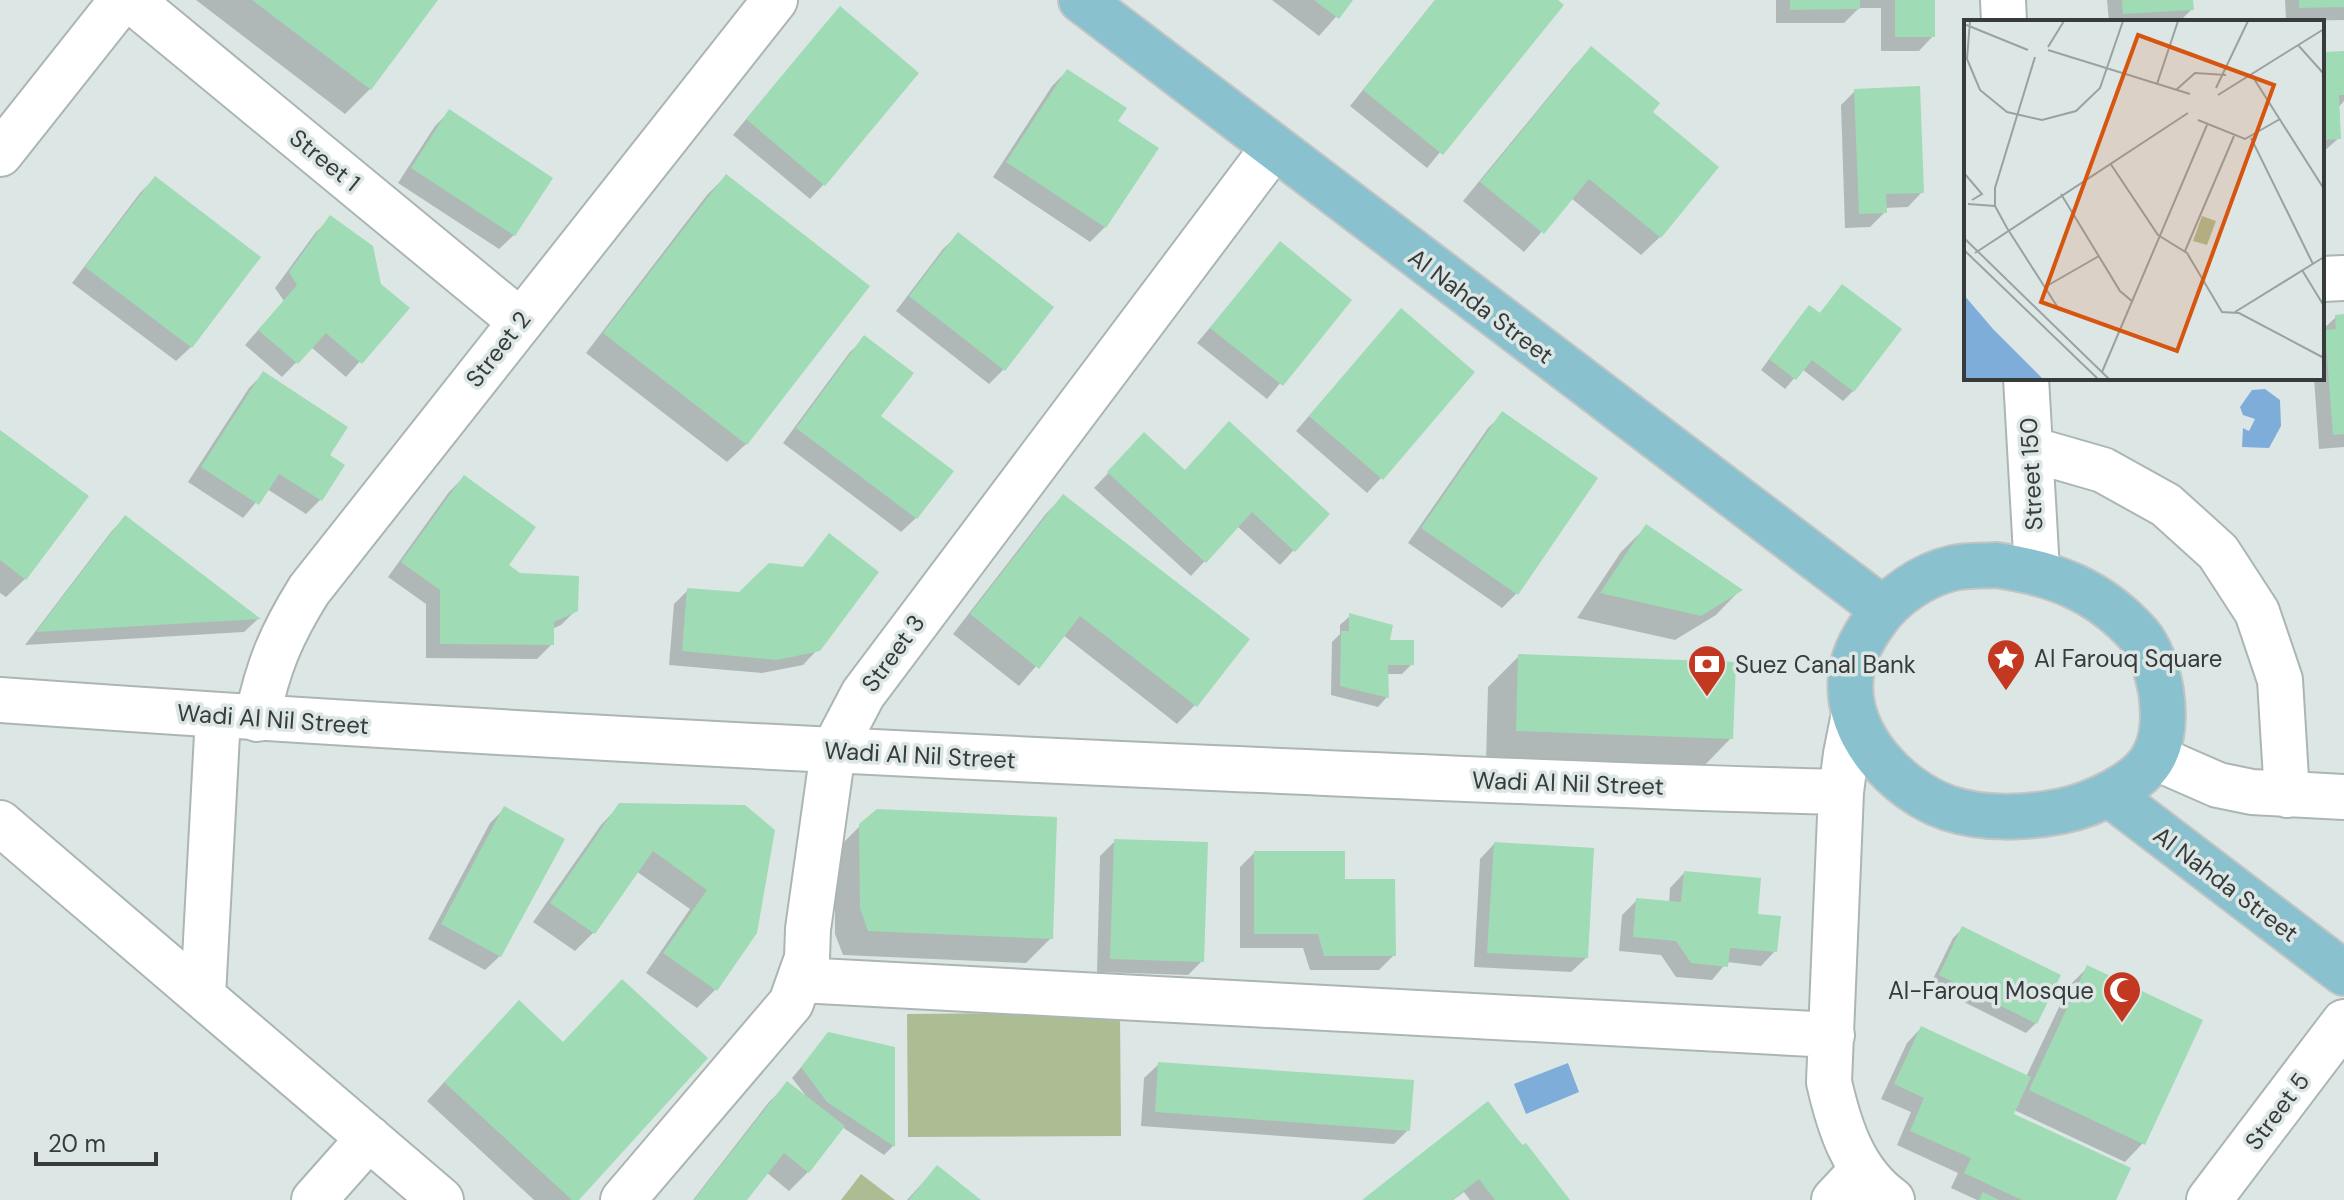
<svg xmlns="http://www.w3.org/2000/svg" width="2344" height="1200" font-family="'DM Sans',sans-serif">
<rect width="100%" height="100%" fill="#dce7e5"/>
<path fill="#adbd93" d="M1120 1012 1121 1136 908 1137 907 1014Z
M861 1174 895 1200H841Z"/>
<path fill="#7fadda" d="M2265 389 2280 400 2281 426 2269 448 2242 447 2243 428 2249 431 2255 419 2243 415 2240 407 2252 390Z
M1568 1063 1579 1092 1526 1114 1514 1084Z"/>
<path fill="#0003" d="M196 0H436L370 89 345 114Z
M1272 0H1351L1319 36Z
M1435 0H1554L1561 5 1427 168 1350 106Z
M1776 0H1933V36L1919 51H1881V8H1859L1844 23H1776Z
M2107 0H2191L2192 9 2179 22H2109Z
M2285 0H2344V20L2286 21Z
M826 23 824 184 810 199 733 135Z
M1591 49 1650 112 1660 237 1641 255 1571 198 1524 252 1463 201 1573 67Z
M2344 53V101L2338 108 2339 138 2322 153V54Z
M1067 71 1115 121 1105 227 1090 242 993 177 1052 86Z
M1855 91 1922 192 1908 207 1884 208 1885 212 1870 227 1845 228 1841 105Z
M449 112 514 235 499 249 398 183 435 126Z
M726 176 746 444 727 462 586 353 707 195Z
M155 178 258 257 191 347 176 361 72 283 140 193Z
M331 218 380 285 407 308 346 377 311 347 282 377 245 345 284 301 275 288 316 232Z
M958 235 1004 369 989 384 896 311 943 249Z
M1280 244 1349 300 1267 399 1197 343Z
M1842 286 1853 391 1843 401 1802 369 1785 389 1761 370 1800 317 1809 307 1819 314Z
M2344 316V447L2319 449 2314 378H2322V330L2336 317Z
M1387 325 1381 478 1367 493 1296 431Z
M865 338 878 417 916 518 901 532 783 443 850 352Z
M264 373 327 456 342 466 320 500 306 514 267 489 243 518 188 482 249 388Z
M2139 378H2234L2139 381Z
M1503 414 1516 594 1502 608 1408 543 1488 428Z
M0 433 25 579 6 597 0 593Z
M1130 450 1184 472 1327 514 1280 565 1237 526 1191 576 1094 488Z
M464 477 506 566 576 610 561 625 552 629V644L537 659 426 658V604L388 577 449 492Z
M1063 496 1195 705 1177 724 1063 635 1019 686 953 634 1045 515Z
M125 517 258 619 244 632 25 645 111 532Z
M1646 527 1740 590 1716 615 1675 640 1577 618 1621 552Z
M829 536 818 649 803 665 762 673 669 665 674 604 688 590 740 594 801 569Z
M1350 616 1387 642 1412 664 1402 674H1387V697L1378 707 1331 695 1332 642 1340 634V625Z
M1519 656 1731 738 1701 769 1486 761 1488 687Z
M620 805 745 807 715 990 697 1008 646 973 690 909 636 871 593 933 575 951 533 922 601 825Z
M504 809 500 956 485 970 428 939 490 823Z
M860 826 1051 938 1026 963 843 955 835 934V851Z
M1115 841 1202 961 1188 975 1097 972 1100 856Z
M1494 844 1586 958 1571 972 1474 967 1480 859Z
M1254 853 1343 881 1394 955 1379 970H1310L1303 948H1240V867Z
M1684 873 1775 951 1761 966 1727 962 1712 980 1676 977 1661 955 1619 951 1622 915 1637 900 1669 903 1670 888Z
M1963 928 2036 1023 2026 1033 1930 985 1953 938Z
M2087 968 2143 1143 2125 1162 2014 1110 2011 1115 2114 1200H1977L1951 1188 1958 1173 1897 1145 1911 1112 1881 1099 1907 1043 1921 1028 2026 1077 2069 986Z
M500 1021 576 1200H534L427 1101Z
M829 1034 893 1049V1146L884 1155 842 1127 808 1172 789 1191 766 1172 744 1200H693L769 1102 788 1084 806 1096 792 1078Z
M1159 1064 1408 1130 1394 1144 1141 1126 1144 1078Z
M1488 1104 1568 1200H1470L1464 1192 1453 1200H1365Z
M937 1167 977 1200H907Z"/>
<path fill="#9fdbb4" d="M252 0H438L371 90Z
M1314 0H1353L1339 19Z
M1435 0H1558L1564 5 1443 155 1363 90Z
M1790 0H1860V9L1790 10Z
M1895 0H1935V37H1895Z
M2122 0H2193L2194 10 2123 14Z
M2299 0H2344V7L2299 8Z
M840 6 919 73 825 186 746 119Z
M1591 46 1660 103 1653 112 1719 167 1661 238 1589 179 1544 234 1480 182Z
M2344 51V95H2339L2341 139 2322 140V52Z
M1067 69 1127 108 1118 121 1159 148 1106 228 1006 162Z
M1920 86 1924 193 1886 194 1887 213 1859 214 1854 89Z
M449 109 553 178 515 236 411 168Z
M726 174 870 286 747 445 603 333Z
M155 176 261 257 192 348 85 267Z
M330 215 373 246 381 284 410 308 362 364 326 333 298 364 258 330 297 285 289 272Z
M958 232 1054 307 1005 371 909 296Z
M1280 241 1352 300 1283 386 1210 328Z
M1842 284 1902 329 1854 392 1812 360 1796 380 1769 359 1809 305 1820 313Z
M1401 308 1475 372 1383 480 1309 416Z
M2344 314V434L2333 435 2325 330 2336 329 2335 315Z
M864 335 914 373 881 416 954 471 917 519 796 428Z
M263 371 348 427 330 455 345 465 322 501 279 474 259 505 201 467Z
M1502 411 1598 478 1518 595 1421 528Z
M1229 421 1330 514 1295 552 1252 512 1206 563 1107 472 1144 432 1185 470Z
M0 430 89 496 26 580 0 560Z
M464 475 536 527 509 565 520 573 579 576 578 611 554 622V645L440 644V590L401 562Z
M1063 494 1250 639 1197 707 1080 616 1039 669 970 614Z
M125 515 261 619 36 632Z
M1646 524 1743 590 1701 616 1600 593Z
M829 533 879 572 820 651 777 660 682 651 687 588 739 592 769 563 803 567Z
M1349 613 1393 625 1390 640H1414V665H1388L1389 698 1340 686 1341 631H1349Z
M1518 654 1736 662 1733 739 1516 731Z
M619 803 745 805 775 830 757 933 717 991 663 953 707 890 653 851 595 934 550 903Z
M504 806 565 839 501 957 441 924Z
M877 809 1057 817 1053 939 868 931 860 908 859 824Z
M1114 839 1208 842 1204 962 1110 959Z
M1494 842 1594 848 1588 958 1487 953Z
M1254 851H1345V879H1395L1396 956H1324L1318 934H1254Z
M1684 871 1761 878 1758 914 1781 916 1777 952 1730 948 1728 967 1691 963 1676 941 1633 937 1636 898 1681 902Z
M1962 926 2061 975 2037 1024 1939 975Z
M2087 965 2203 1020 2145 1145 2029 1090Z
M622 979 708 1058 579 1200H572L444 1082 519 1000 563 1042Z
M1921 1026 2031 1077 2014 1114 2131 1168 2116 1200H2022L1964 1173 1971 1158 1910 1131 1924 1098 1894 1084Z
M828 1032 895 1047V1147L827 1102 801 1067Z
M1158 1062 1414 1080 1410 1131 1155 1112Z
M787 1081 845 1126 809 1173 784 1153 747 1200H694Z
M1488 1101 1522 1145 1526 1143 1570 1200H1495L1479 1179 1452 1200H1362Z
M937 1165 981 1200H909Z
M1983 1192 1999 1200H1979Z"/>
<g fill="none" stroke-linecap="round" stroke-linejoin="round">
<defs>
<path id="minor" d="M131 0 520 321
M2003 0 2004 22
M0 154 122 0
M2322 279 2344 278
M2026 378 2037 571
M2030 449 2103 470 2166 505 2218 552 2257 612 2280 680 2287 795
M0 700C404 729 808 750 1212 768 1422 777 1631 787 1841 792
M1854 714 1846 754 1841 792 1829 1082C1839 1126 1853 1172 1892 1200
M257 719C268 666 281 635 309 590L775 0
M2154 757 2218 785 2252 792 2344 797
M0 823 441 1200
M800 980 1832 1035
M203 996 218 716
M314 1200 369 1138
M623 1200 791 1003 807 958 808 929 833 751 863 694 1273 148
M1834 1200 1862 1170
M2209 1200 2344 1022"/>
<path id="major" d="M1081 0 1883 609
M1996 565C2053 573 2099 590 2139 635 2151 649 2158 674 2161 691 2164 712 2165 736 2154 756 2140 784 2091 805 2062 811 2027 818 1984 820 1948 808 1897 790 1844 734 1851 676 1853 656 1863 637 1875 621 1892 596 1923 575 1953 568 1967 565 1982 566 1996 565Z
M2109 794 2344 973"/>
</defs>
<use href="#minor" stroke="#abb6b4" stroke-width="48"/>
<use href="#major" stroke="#c3c4c4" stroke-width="48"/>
<use href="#minor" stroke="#fff" stroke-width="44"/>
<use href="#major" stroke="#8ac1ce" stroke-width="44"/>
</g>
<defs>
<symbol id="sight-pin" viewBox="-11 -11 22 30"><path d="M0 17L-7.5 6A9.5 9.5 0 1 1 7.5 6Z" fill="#c33821" stroke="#dce7e5"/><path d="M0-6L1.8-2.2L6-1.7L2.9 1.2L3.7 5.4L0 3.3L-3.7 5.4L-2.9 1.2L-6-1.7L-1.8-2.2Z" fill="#fff"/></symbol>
<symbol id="bank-pin" viewBox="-11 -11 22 30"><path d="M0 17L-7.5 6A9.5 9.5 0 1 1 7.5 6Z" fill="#c33821" stroke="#dce7e5"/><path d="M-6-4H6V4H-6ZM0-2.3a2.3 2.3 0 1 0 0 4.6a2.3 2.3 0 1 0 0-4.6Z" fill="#fff"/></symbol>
<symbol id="mosque-pin" viewBox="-11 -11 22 30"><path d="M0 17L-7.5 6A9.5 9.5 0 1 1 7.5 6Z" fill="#c33821" stroke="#dce7e5"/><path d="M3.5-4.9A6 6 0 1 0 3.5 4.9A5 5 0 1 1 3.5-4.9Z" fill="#fff"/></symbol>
</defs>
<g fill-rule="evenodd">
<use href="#sight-pin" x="1984" y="636" width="44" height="60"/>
<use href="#bank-pin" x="1685" y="642" width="44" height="60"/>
<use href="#mosque-pin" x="2100" y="968" width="44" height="60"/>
</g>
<g text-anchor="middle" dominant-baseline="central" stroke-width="7" stroke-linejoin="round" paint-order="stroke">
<g font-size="24" fill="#373b3b" stroke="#dce7e5">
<text transform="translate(325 160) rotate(39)">Street 1</text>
<text transform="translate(1481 306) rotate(37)">Al Nahda Street</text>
<text transform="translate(498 349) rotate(-52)">Street 2</text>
<text transform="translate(2031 474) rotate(-93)">Street 150</text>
<text transform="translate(893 653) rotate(-54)">Street 3</text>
<text transform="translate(273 719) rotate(4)">Wadi Al Nil Street</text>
<text transform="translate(920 755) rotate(3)">Wadi Al Nil Street</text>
<text transform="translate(1568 783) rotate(2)">Wadi Al Nil Street</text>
<text transform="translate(2226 884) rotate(37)">Al Nahda Street</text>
<text transform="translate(2277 1111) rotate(-53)">Street 5</text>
</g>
<g font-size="24" fill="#373b3b" stroke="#dce7e5" text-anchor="start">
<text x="2034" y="658">Al Farouq Square</text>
<text x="1735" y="664">Suez Canal Bank</text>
<text x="2094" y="990" text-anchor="end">Al-Farouq Mosque</text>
</g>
</g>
<g transform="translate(1964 20)">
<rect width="360" height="360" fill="#dce7e5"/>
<path d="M238 196 252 201 243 225 229 221Z" fill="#adbd93"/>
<path d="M0 275 29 309 79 359H0Z" fill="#7fadda"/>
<path fill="none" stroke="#9aa2a1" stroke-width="2" d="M6 1 3 39 16 70 43 92 78 100 112 91 136 68 159 1M0 4 64 30M334 25 360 54M84 27 100 1M84 30 226 74M287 54 360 169M193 64 214 1M252 68 284 1M212 70 231 53 262 55M254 75 360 9M234 100 281 119 316 99M287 118 349 244M146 143 194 215 223 233 258 292 275 293 360 338M0 153 18 174 8 180M97 174 156 271 169 282M4 184 31 186 43 208M31 186V168L71 37M43 208 96 291M0 218 145 359M0 230 134 359M221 231 270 116M11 233 224 93M338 250 360 286M81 267 135 236M271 292 360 237M138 352 243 105"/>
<path fill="#d65611" fill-opacity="0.15" stroke="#d65611" stroke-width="4" d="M174 15 310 65 213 331 77 282Z"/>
<rect width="360" height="360" fill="none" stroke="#373b3b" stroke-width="4"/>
</g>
<path d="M36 1152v12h120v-12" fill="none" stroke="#373b3b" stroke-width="4"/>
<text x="48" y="1152" font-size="24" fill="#373b3b" stroke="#dce7e5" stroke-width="6" paint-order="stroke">20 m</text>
</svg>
